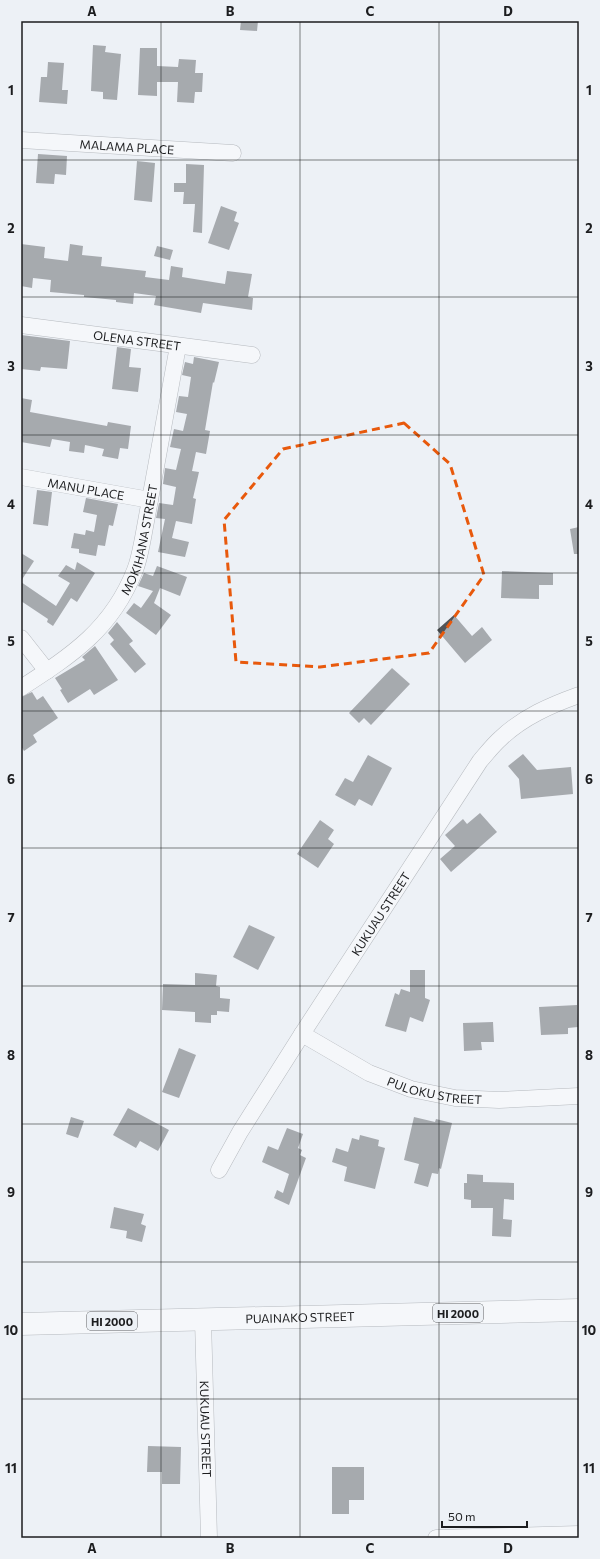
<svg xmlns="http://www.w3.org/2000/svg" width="600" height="1559" font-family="Commissioner,sans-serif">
<rect width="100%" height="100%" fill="#edf1f6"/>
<path fill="#515458" d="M241 21H258L257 31 240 30Z
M93 45 106 46 105 52 121 54 117 100 103 99V92L91 91Z
M140 48H157V66L178 67 179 59 196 60 195 73H203L202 92H195L194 103 177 102 178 82H157V96L138 95Z
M48 62 64 63 62 90H68L67 104 39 102 41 77H47Z
M38 154 67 156 66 175 55 174 54 184 36 183Z
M137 161 155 163 152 202 134 200Z
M186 164 204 165 202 233 193 232 195 204H183L184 192H174V183H186Z
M221 206 237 212 234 221 239 223 229 250 208 243Z
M21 244 45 247 44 258 68 261 70 244 83 246 82 255 102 257 101 266 146 271 145 277 169 280 171 266 183 268 182 277 225 284 227 271 252 274 248 297 253 298 252 310 203 303 201 313 154 305 156 296 134 293 133 304 116 302V300L84 297V295L50 292 51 280 33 278 32 288 21 286 22 256Z
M157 246 173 250 170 260 154 256Z
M21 335 70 341 67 369 41 367 40 371 21 369Z
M117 347 131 349 129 367 141 368 138 392 112 389Z
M194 357 219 362 214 383 213 382 205 430 210 431 206 454 196 452 192 471 199 472 193 498 196 499 192 524 176 521 172 538 189 542 185 557 158 552 165 519 156 518 159 503 173 505 176 487 163 484 165 468 176 470 181 449 170 447 174 429 183 431 187 414 176 412 179 396 188 397 191 377 182 375 185 362 193 364Z
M21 398 32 400 30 412 107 426 108 422 131 426 128 449 120 448 118 459 102 456 104 449 85 445 84 453 69 451 70 442 52 439 50 447 21 442Z
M37 490 52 492 48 526 33 524Z
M86 498 118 504 113 526 109 525 105 546 98 545 96 556 79 553V549L71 548 74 533 85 535 86 530 94 532 97 515 83 512Z
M579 527V554H574L570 529Z
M21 553 34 561 21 581Z
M77 562 95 573 77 602 71 598 53 626 47 622 48 619 21 601V582L56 606 70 583 58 576 66 565 75 570Z
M157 566 187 577 180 596 160 588 154 603 171 615 156 635 126 613 134 603 141 608 153 591 138 586 144 573 153 576Z
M502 571 553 573V585H539V599L501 598Z
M454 615 472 636 482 627 492 640 465 663 437 630Z
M117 622 133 641 129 644 146 664 135 673 110 644 114 640 108 633Z
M95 646 118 680 94 695 90 689 68 703 60 690 62 689 55 678 85 660 82 657Z
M392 668 410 684 371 725 364 718 359 723 349 713Z
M32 692 37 700 43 696 58 718 33 735 37 742 24 751 21 746V697Z
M523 754 537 770 571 767 573 794 521 799 519 779 508 766Z
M368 755 392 768 372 806 359 799 355 806 335 795 345 778 353 782Z
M480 813 497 832 451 872 440 859 455 846 445 835 463 819 467 824Z
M320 820 334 830 328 839 334 844 318 868 297 854Z
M249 925 275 937 258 970 233 957Z
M410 970H425V998L430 1000 423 1022 410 1017 406 1032 385 1026 395 993 399 995 401 989 410 992Z
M195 973 217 975 216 986 220 987V998L230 999 229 1012 217 1011V1015H211V1023L195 1022V1012L162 1010 163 984 195 985Z
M577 1005 578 1027 568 1028V1034L541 1035 539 1007Z
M493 1022 494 1042H481L482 1050 464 1051 463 1023Z
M179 1048 196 1055 179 1098 162 1092Z
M128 1108 169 1130 158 1151 140 1141 136 1148 113 1135Z
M71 1117 84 1121 78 1138 66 1134Z
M414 1117 435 1122 436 1119 452 1123 441 1169 439 1168 438 1174 432 1173 428 1187 414 1183 419 1164 404 1160Z
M287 1128 303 1134 298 1148 302 1150 300 1155 306 1158 289 1205 274 1198 277 1190 283 1193 289 1174 262 1162 268 1146 278 1150Z
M360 1135 379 1140 378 1146 385 1148 375 1189 344 1181 347 1167 332 1162 336 1148 348 1152 352 1138 359 1140Z
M467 1174 483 1175V1182L514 1183V1200L504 1199 503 1219 512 1220 511 1237 492 1236 493 1208H471V1200L464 1199V1183H467Z
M114 1207 144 1214 141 1224 146 1226 142 1242 126 1238 127 1231 110 1228Z
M148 1446 181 1447 180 1484H162V1472H147Z
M332 1467H364V1500H349V1514H332Z"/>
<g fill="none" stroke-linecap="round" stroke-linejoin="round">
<defs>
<g id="minor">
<path id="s1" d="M21 140 233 153"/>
<path id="s2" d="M21 325 252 355"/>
<path id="s3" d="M21 477 150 500"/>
<path d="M21 638 47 671"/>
<path id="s4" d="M21 688C72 655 112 629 135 570 139 560 141 548 143 538L178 346"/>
<path id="s5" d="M302 1034 369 1073 411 1089 455 1098 499 1100 579 1096"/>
<path id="s6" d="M219 1170 240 1132 302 1034 480 761C487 753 493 745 501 738 523 717 551 705 579 695"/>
<path id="s7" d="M203 1320 209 1538"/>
<path d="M436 1538 579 1534"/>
</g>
<g id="highway">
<path id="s8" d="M21 1324 579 1310"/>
</g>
</defs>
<use href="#minor" stroke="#74787c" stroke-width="17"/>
<use href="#highway" stroke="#74787c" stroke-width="23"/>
<use href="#minor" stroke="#fff" stroke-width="16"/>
<use href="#highway" stroke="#fff" stroke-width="22"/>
</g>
<path d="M0 0H600V1559H0ZM404 423 450 464 484 575 429 653 320 667 236 662 224 520 283 449Z" fill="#edf1f6" fill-opacity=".55" fill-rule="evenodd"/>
<path fill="none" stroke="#e8590c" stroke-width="3" stroke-dasharray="8 5" stroke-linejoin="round" d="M404 423 450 464 484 575 429 653 320 667 236 662 224 520 283 449Z"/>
<path fill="none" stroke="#1c1d1f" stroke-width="1" stroke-opacity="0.55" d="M161 21V1538M300 21V1538M439 21V1538M21 160H579M21 297H579M21 435H579M21 573H579M21 711H579M21 848H579M21 986H579M21 1124H579M21 1262H579M21 1399H579"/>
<g text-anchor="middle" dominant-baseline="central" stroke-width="4" stroke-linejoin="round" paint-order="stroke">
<g fill="#edf1f6" stroke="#5b5d60" stroke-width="1">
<rect x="433" y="1304" width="50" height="18" rx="3"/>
<rect x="87" y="1312" width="50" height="18" rx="3"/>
</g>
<g font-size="11" font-weight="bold" fill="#1c1d1f">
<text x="458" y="1313">HI 2000</text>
<text x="112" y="1321">HI 2000</text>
</g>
<g font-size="12" fill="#1c1d1f" stroke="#edf1f6">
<text stroke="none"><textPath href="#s1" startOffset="106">MALAMA PLACE</textPath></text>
<text stroke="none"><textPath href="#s2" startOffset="117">OLENA STREET</textPath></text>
<text stroke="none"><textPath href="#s3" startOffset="66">MANU PLACE</textPath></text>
<text stroke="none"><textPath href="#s4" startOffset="198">MOKIHANA STREET</textPath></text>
<text stroke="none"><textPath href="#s6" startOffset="303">KUKUAU STREET</textPath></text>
<text stroke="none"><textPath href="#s5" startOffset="146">PULOKU STREET</textPath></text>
<text stroke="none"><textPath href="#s8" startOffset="279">PUAINAKO STREET</textPath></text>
<text stroke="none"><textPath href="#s7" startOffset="109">KUKUAU STREET</textPath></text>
</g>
</g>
<rect width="600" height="1559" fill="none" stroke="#edf1f6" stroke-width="44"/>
<path d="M442 1521v6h85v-6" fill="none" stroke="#1c1d1f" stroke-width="2"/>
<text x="448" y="1521" font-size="12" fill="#1c1d1f" stroke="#edf1f6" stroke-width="3" paint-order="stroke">50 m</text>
<rect x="22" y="22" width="556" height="1515" fill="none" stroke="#1c1d1f" stroke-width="1.5"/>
<g font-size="13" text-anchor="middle" font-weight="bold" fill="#1c1d1f">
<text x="92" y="16">A</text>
<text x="230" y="16">B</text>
<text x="370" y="16">C</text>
<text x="508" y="16">D</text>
<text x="11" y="95">1</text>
<text x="589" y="95">1</text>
<text x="11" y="233">2</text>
<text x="589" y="233">2</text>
<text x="11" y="371">3</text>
<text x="589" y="371">3</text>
<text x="11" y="509">4</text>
<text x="589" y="509">4</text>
<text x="11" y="646">5</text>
<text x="589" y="646">5</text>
<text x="11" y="784">6</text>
<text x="589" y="784">6</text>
<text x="11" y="922">7</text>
<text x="589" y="922">7</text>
<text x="11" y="1060">8</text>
<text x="589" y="1060">8</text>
<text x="11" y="1197">9</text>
<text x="589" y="1197">9</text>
<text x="11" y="1335">10</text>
<text x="589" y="1335">10</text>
<text x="11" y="1473">11</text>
<text x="589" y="1473">11</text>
<text x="92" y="1553">A</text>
<text x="230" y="1553">B</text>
<text x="370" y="1553">C</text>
<text x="508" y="1553">D</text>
</g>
</svg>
